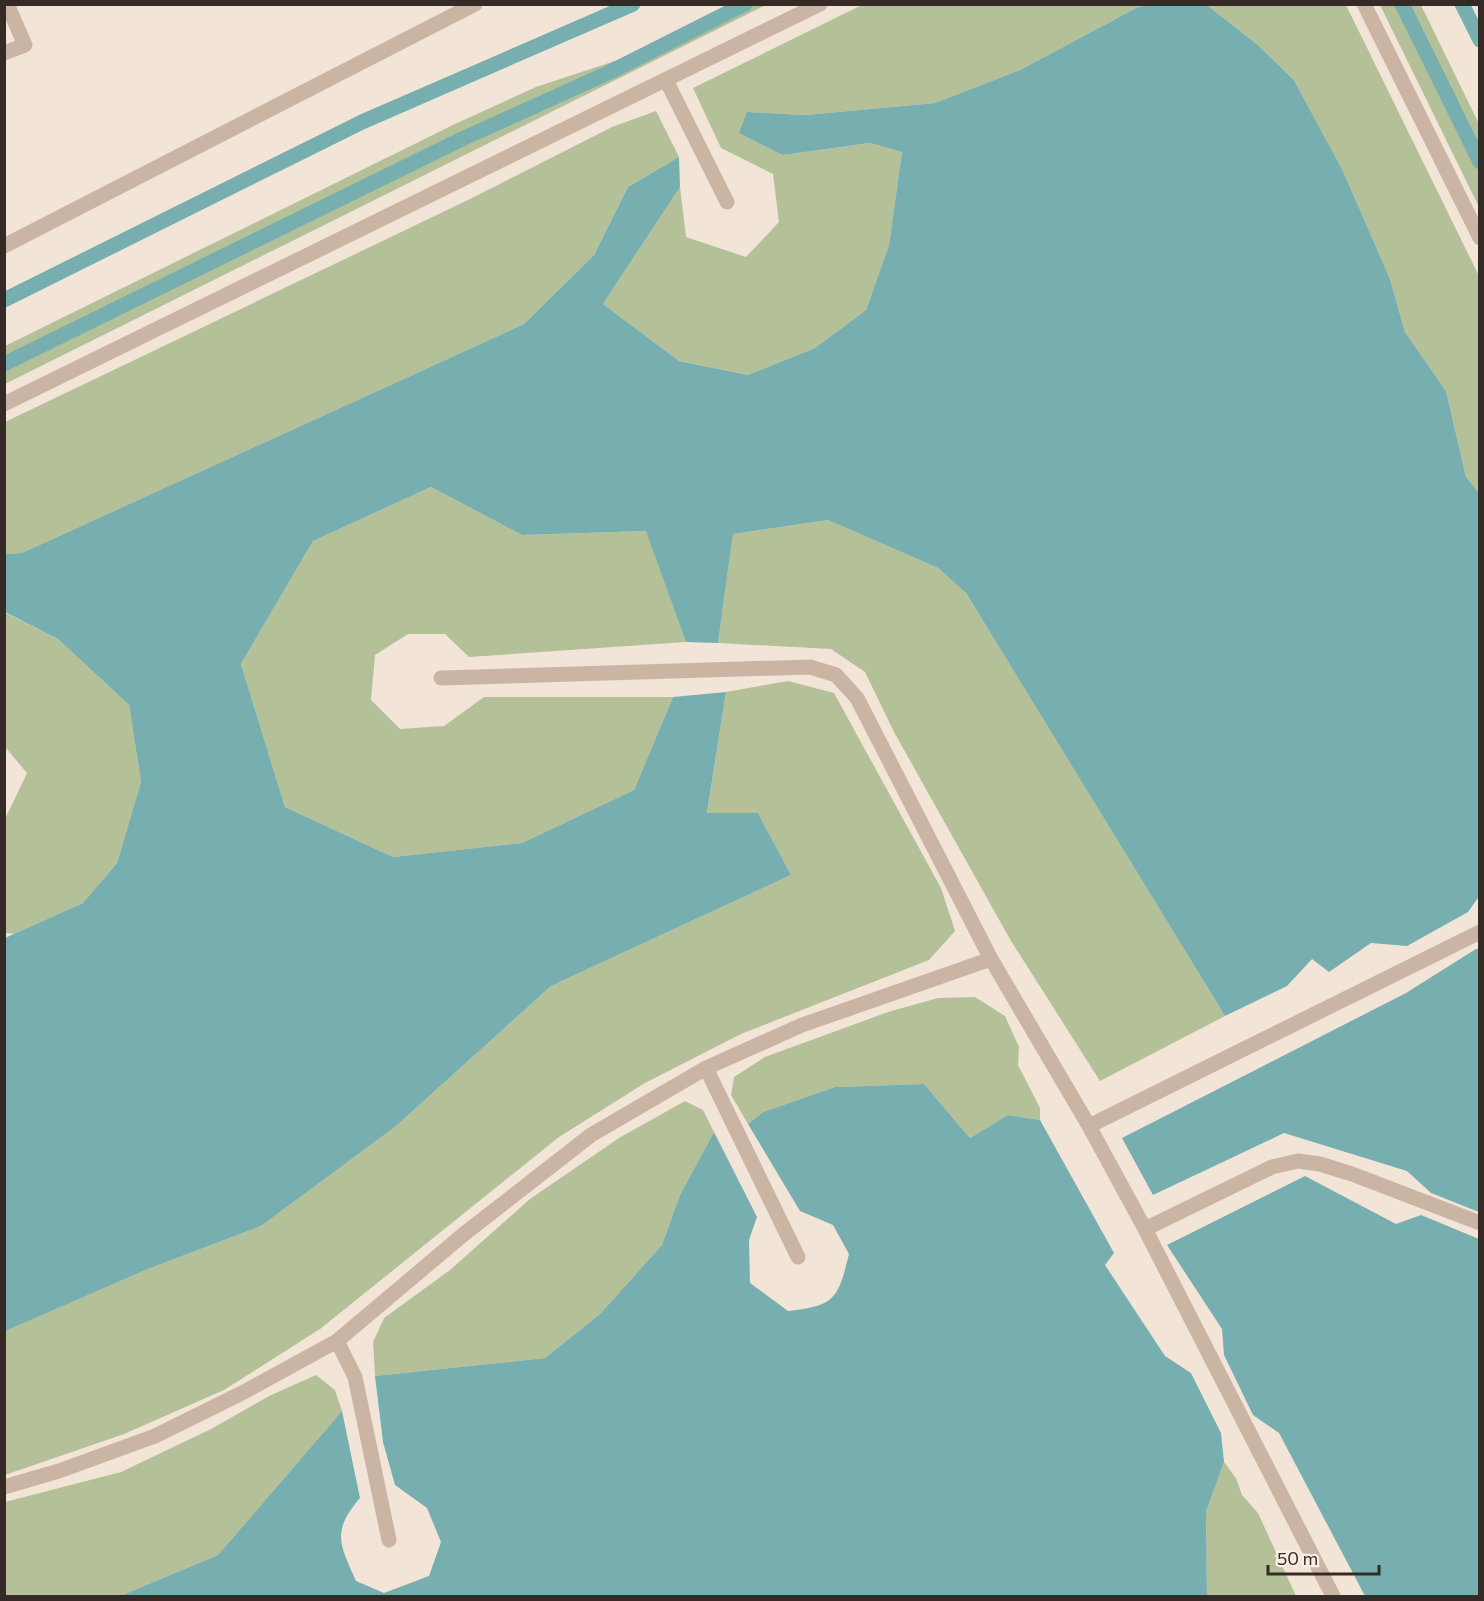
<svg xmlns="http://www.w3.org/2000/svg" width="1484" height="1601" font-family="Commissioner,sans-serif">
<rect width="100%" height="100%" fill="#f2e5d8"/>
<path fill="#b4c198" d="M729 4 766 5 5 384V346L455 124 536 87 630 56Z
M862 5H1148L1138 7 1020 70 935 103 806 115 747 112 783 155 870 143 902 152 889 245 866 310 815 348 748 375 679 361 603 304 680 187 686 237 746 257 779 222 773 174 721 148 693 88Z
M1207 5H1346L1479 276V495L1466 477 1446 391 1405 332 1390 279 1343 171 1294 80 1259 46Z
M1380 5H1421L1479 124V207Z
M656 111 679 157 628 187 594 255 524 324 22 553 5 554V422L470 199 612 127Z
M431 487 522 535 647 531 686 642 469 657 445 634H408L375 655 371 700 400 729 444 726 484 697H673L634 790 522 843 393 857 285 807 241 664 313 541Z
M828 520 938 568 966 593 1225 1016 1100 1081 1011 941 894 732 865 672 831 649 718 643 733 534Z
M4 612 58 639 129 705 141 782 117 863 83 903 14 934 5 933V819L27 773 5 747Z
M788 681 834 693 941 888 955 931 929 960 741 1034 645 1083 559 1137 320 1329 224 1390 124 1434 5 1475 4 1331 148 1269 261 1226 395 1127 551 986 791 875 758 813 707 814 726 692Z
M975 997 1005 1016 1019 1047 1018 1065 1040 1108V1120L1008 1115 970 1138 924 1084 835 1087 763 1112 748 1124 731 1095 734 1077 765 1057 888 1012 938 998Z
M685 1101 703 1110 714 1132 680 1195 662 1245 600 1314 545 1358 375 1376 373 1342 384 1318 450 1270 530 1199 619 1138Z
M316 1375 335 1390 342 1411 218 1555 120 1596H5V1502L121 1472 211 1429 269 1396Z
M1224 1462 1236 1478 1242 1495 1258 1513 1296 1596H1203L1207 1594 1206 1512Z"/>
<path fill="#77aeaf" d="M1148 5H1207L1259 46 1294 80 1343 171 1390 279 1405 332 1446 391 1466 477 1480 495V895L1468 912 1407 946 1371 943 1329 972 1312 959 1287 986 1225 1016 966 593 938 568 828 520 733 534 718 643 686 642 646 531 522 535 431 487 313 541 241 664 285 807 393 857 522 843 634 790 673 697 726 692 707 813H758L791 875 551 986 395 1127 261 1226 148 1269 5 1331V938L83 903 117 863 141 782 129 705 58 639 5 612V554L22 553 524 324 594 255 628 187 679 157 680 187 603 304 679 361 748 375 815 348 866 310 889 245 902 152 870 143 783 155 739 133 747 112 806 115 935 103 1020 70 1138 7Z
M1476 949H1480L1479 1212 1431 1193 1407 1171 1284 1133 1153 1195 1122 1138 1406 993Z
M924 1084 970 1138 1008 1115 1040 1120 1114 1253 1105 1265 1165 1356 1191 1373 1221 1433 1224 1462 1206 1512 1207 1595 120 1596 218 1555 342 1411 360 1498C331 1532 340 1544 356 1581L384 1593 429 1576 441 1542 427 1508 395 1485 383 1442 375 1376 545 1358 600 1314 662 1245 680 1195 714 1132 757 1217 749 1240 750 1283 788 1311C835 1306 838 1299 849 1254L833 1225 800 1211 748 1124 763 1112 835 1087Z
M1305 1176 1396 1224 1421 1215 1479 1239V1596H1365L1279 1433 1253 1415 1224 1355 1222 1329 1167 1245Z"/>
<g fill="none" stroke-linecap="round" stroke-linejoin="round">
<path stroke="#77aeaf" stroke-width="15" d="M1402 4 1480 162
M1462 4 1480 40
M4 300 362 122 633 4
M4 364 462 139 610 72 745 4"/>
<path stroke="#cab4a4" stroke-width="15" d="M1364 4 1480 238
M4 53 25 45 7 4
M666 80 727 202
M4 246 475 4
M4 404 820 4
M441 678 810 667 836 675 857 698 991 959 1089 1126 1145 1229 1333 1596
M706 1068 798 1257
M1089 1126 1480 932
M1145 1229 1272 1167 1298 1161 1320 1164 1352 1174 1480 1223
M337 1341 355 1377 389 1540
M4 1487 59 1471 155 1436 242 1393 337 1341 464 1234 591 1135 706 1068 802 1025 991 959"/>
</g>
<rect width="1484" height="1601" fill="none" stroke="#352a26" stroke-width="12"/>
<path d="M1268 1565v9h111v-9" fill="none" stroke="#352a26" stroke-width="3"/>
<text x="1277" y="1565" font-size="18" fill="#352a26" stroke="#f9efe5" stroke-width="4.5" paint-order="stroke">50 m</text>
</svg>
